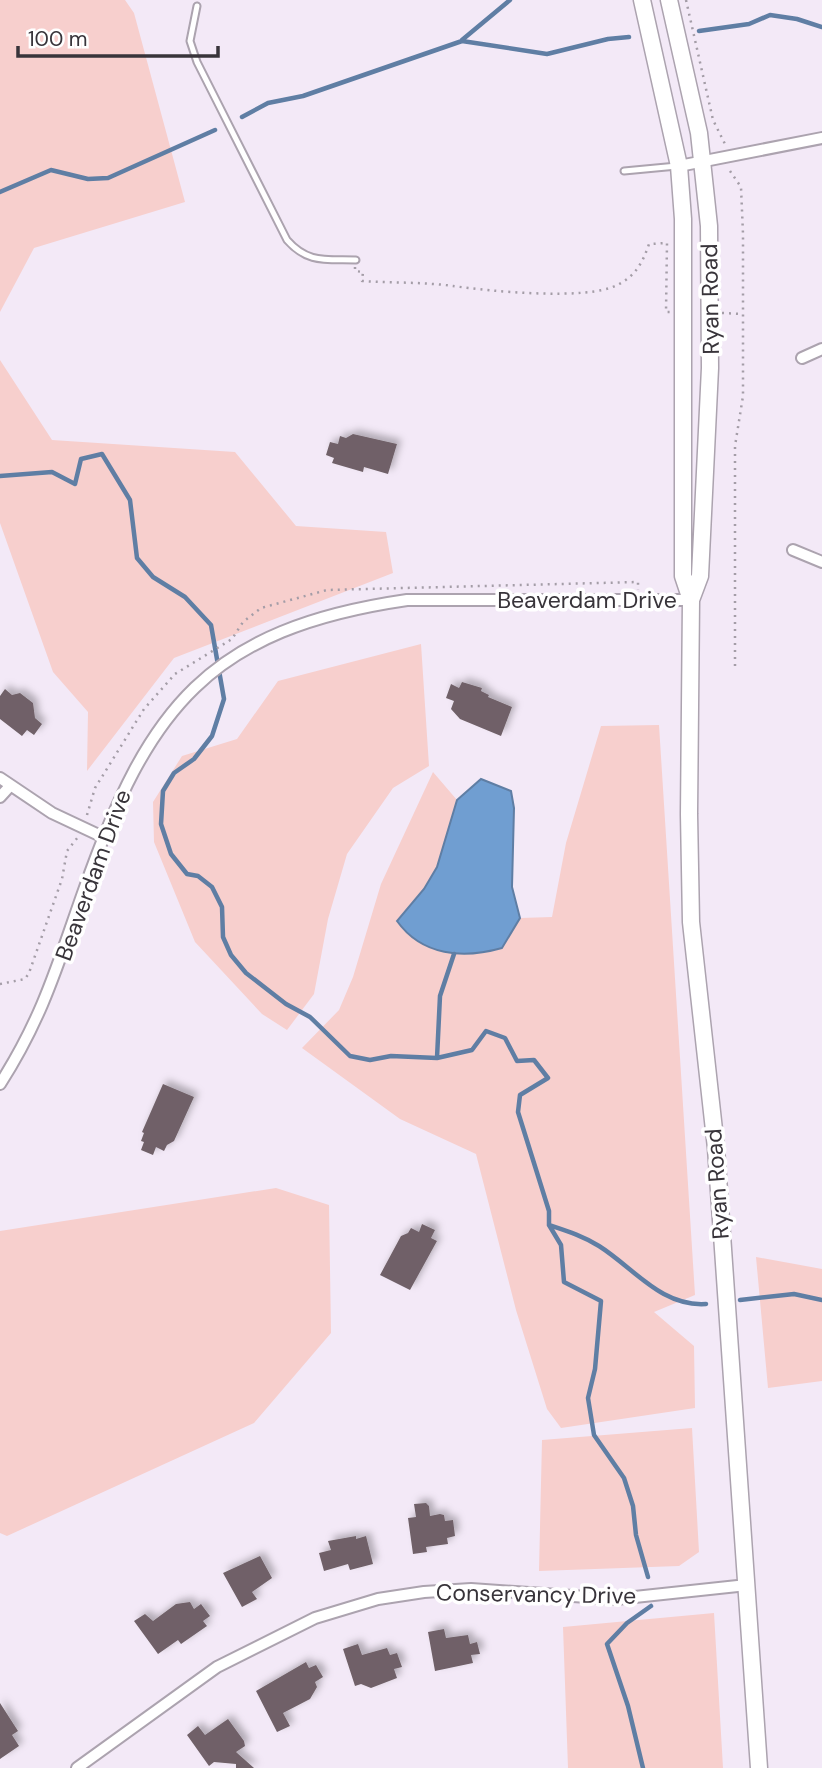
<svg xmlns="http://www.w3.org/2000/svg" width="822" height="1768" font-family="'DM Sans',sans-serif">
<defs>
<filter id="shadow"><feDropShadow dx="4.5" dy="-4.5" stdDeviation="3.5" flood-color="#0004"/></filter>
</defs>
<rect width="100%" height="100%" fill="#f3e9f7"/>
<path fill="#f7cfcd" d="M0 0H125L134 13 185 202 34 248 0 312Z
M0 360 52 440 235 452 296 526 386 532 393 573 174 658 87 771 88 712 53 672 0 523Z
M421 644 429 766 393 788 347 854 328 919 314 994 287 1030 262 1014 195 942 154 842 153 802 182 756 237 739 278 681Z
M659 725 695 1295 654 1312 694 1346 695 1408 561 1428 547 1409 516 1310 476 1154 400 1119 302 1048 339 1010 353 977 381 884 433 772 457 800 438 867 424 889 397 922 502 948 520 918 552 917 566 843 601 726Z
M276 1188 329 1205 331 1333 254 1423 7 1536 0 1533V1231Z
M756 1257 822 1269V1381L768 1388Z
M692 1428 699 1552 679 1566 539 1571 542 1440Z
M714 1613 723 1768H568L563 1627Z"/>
<path fill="#709ed1" stroke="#5f7ea4" stroke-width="2" d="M481 779 511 791 514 808 512 887 520 918 502 948C463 959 422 956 397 921L424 889 437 867 457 800Z"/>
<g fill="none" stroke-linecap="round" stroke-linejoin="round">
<path stroke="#5f7ea4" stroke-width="4.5" d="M699 31 749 24 770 15 797 19 822 27
M462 40 510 0
M242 117 268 103 303 96 462 41 547 54 608 39 629 37
M0 192 51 170 88 179 108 178 215 130
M0 476 52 472 75 484 81 459 102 454 130 500 137 558 153 577 185 597 211 625 224 699 212 736 194 759 174 773 163 791 161 824 171 854 187 874 198 876 212 887 222 907 223 937 231 955 246 973 286 1004 310 1017 350 1056 370 1060 391 1056 437 1058 472 1050 486 1031 505 1038 517 1061 534 1060 548 1078 520 1095 518 1112 549 1211V1225L561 1245 564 1282 601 1301 595 1369 588 1398 594 1435 624 1478 633 1506 636 1535 648 1577
M437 1058 440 996 454 954
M549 1225C567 1231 583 1236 599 1246 634 1268 661 1307 706 1304
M740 1300 794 1294 822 1300
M643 1768 628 1706 607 1644 627 1623 651 1606"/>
</g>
<path fill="#6f6167" filter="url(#shadow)" d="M353 434 397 444 388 474 364 467 363 472 332 463 334 458 326 455 330 442 338 444 340 436 346 438Z
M462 682 482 688 481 691 489 695 488 697 512 707 501 736 460 719 451 709 454 701 446 698 451 684 459 688Z
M5 689 12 695 20 693 33 703 35 718 42 724 34 735 27 730 22 736 0 719V696Z
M163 1084 194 1097 174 1141 167 1145 164 1151 156 1147 153 1155 141 1150 144 1142 141 1141 144 1133 142 1132Z
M422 1224 435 1230 431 1238 437 1241 410 1290 380 1275 401 1236 408 1233 411 1228 419 1232Z
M426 1503 429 1506 430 1516 440 1514 444 1515 445 1521 453 1520 455 1536 447 1538 448 1544 426 1547 427 1552 413 1554 408 1518 416 1517 414 1504Z
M356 1536V1539L366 1536 373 1564 350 1570 348 1564 324 1571 319 1553 331 1550 328 1541Z
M260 1556 272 1578 252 1592 257 1599 242 1607 223 1573Z
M190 1602 194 1609 201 1604 210 1616 203 1621 207 1626 181 1644 178 1640 158 1654 134 1621 145 1614 153 1621 176 1604Z
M444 1629 446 1638 468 1635 470 1644 477 1642 480 1654 471 1655 473 1663 435 1671 428 1632Z
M358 1644 362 1655 387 1648 390 1655 397 1653 402 1667 394 1669 397 1678 371 1688 361 1684 355 1686 343 1649Z
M306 1662 309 1668 316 1665 323 1677 315 1682 317 1687 310 1699 283 1713 290 1726 277 1732 256 1691Z
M0 1703 18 1731 12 1735 19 1746 0 1759Z
M228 1719 244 1741 245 1746 236 1752 254 1768H236V1764L214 1762 209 1766 187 1735 198 1726 205 1735Z"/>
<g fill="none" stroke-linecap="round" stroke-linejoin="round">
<defs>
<path id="service" d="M197 6 190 41 197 62 287 240C308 264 326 259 356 260
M624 171 677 166"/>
<path id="minor" d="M679 166 822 138
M802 358 822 349
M793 550 822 562
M0 778 52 813 103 837
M0 797 10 786
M0 1084C43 1017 58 963 84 890 148 708 208 629 407 600H691
M77 1768 217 1667 315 1618 378 1599 424 1592 471 1589 616 1599 747 1585"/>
<path id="secondary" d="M642 0 679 166 683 219V576L691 600
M669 0 699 133 709 226 710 368 700 576 691 600 689 814 691 922 716 1148 759 1768"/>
</defs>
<use href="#service" stroke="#aca3af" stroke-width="9"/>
<use href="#minor" stroke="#aca3af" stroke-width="14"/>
<use href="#secondary" stroke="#aca3af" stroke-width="19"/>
<path stroke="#a49da7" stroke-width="2.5" stroke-dasharray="2 5" stroke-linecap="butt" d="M686 0 713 120 725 144
M730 171 741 187 743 234V396L735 446V668
M355 267V271L363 272 362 281C392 283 424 282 453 286 489 291 587 301 617 285 635 277 643 262 649 244L667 243 666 312H670
M722 313 743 314
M87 815 95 788 144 709 175 674 232 639 243 622 261 608 327 590 638 582V590
M0 984 25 979 29 973 62 879 67 851 78 837"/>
<use href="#service" stroke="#fff" stroke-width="5"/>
<use href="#minor" stroke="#fff" stroke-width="10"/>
<use href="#secondary" stroke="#fff" stroke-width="16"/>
</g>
<g text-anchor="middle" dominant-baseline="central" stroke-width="7" stroke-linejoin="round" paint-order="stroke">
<g font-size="23" fill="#38343a" stroke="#fff">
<text transform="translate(710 299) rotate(-91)">Ryan Road</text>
<text x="587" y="600">Beaverdam Drive</text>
<text transform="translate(93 875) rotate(-70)">Beaverdam Drive</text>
<text transform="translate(717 1184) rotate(-94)">Ryan Road</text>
<text transform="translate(536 1594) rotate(1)">Conservancy Drive</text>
</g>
</g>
<path d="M18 46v10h200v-10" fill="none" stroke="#38343a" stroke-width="3.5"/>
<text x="28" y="46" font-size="21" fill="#38343a" stroke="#ffffff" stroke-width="5" paint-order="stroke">100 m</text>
</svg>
